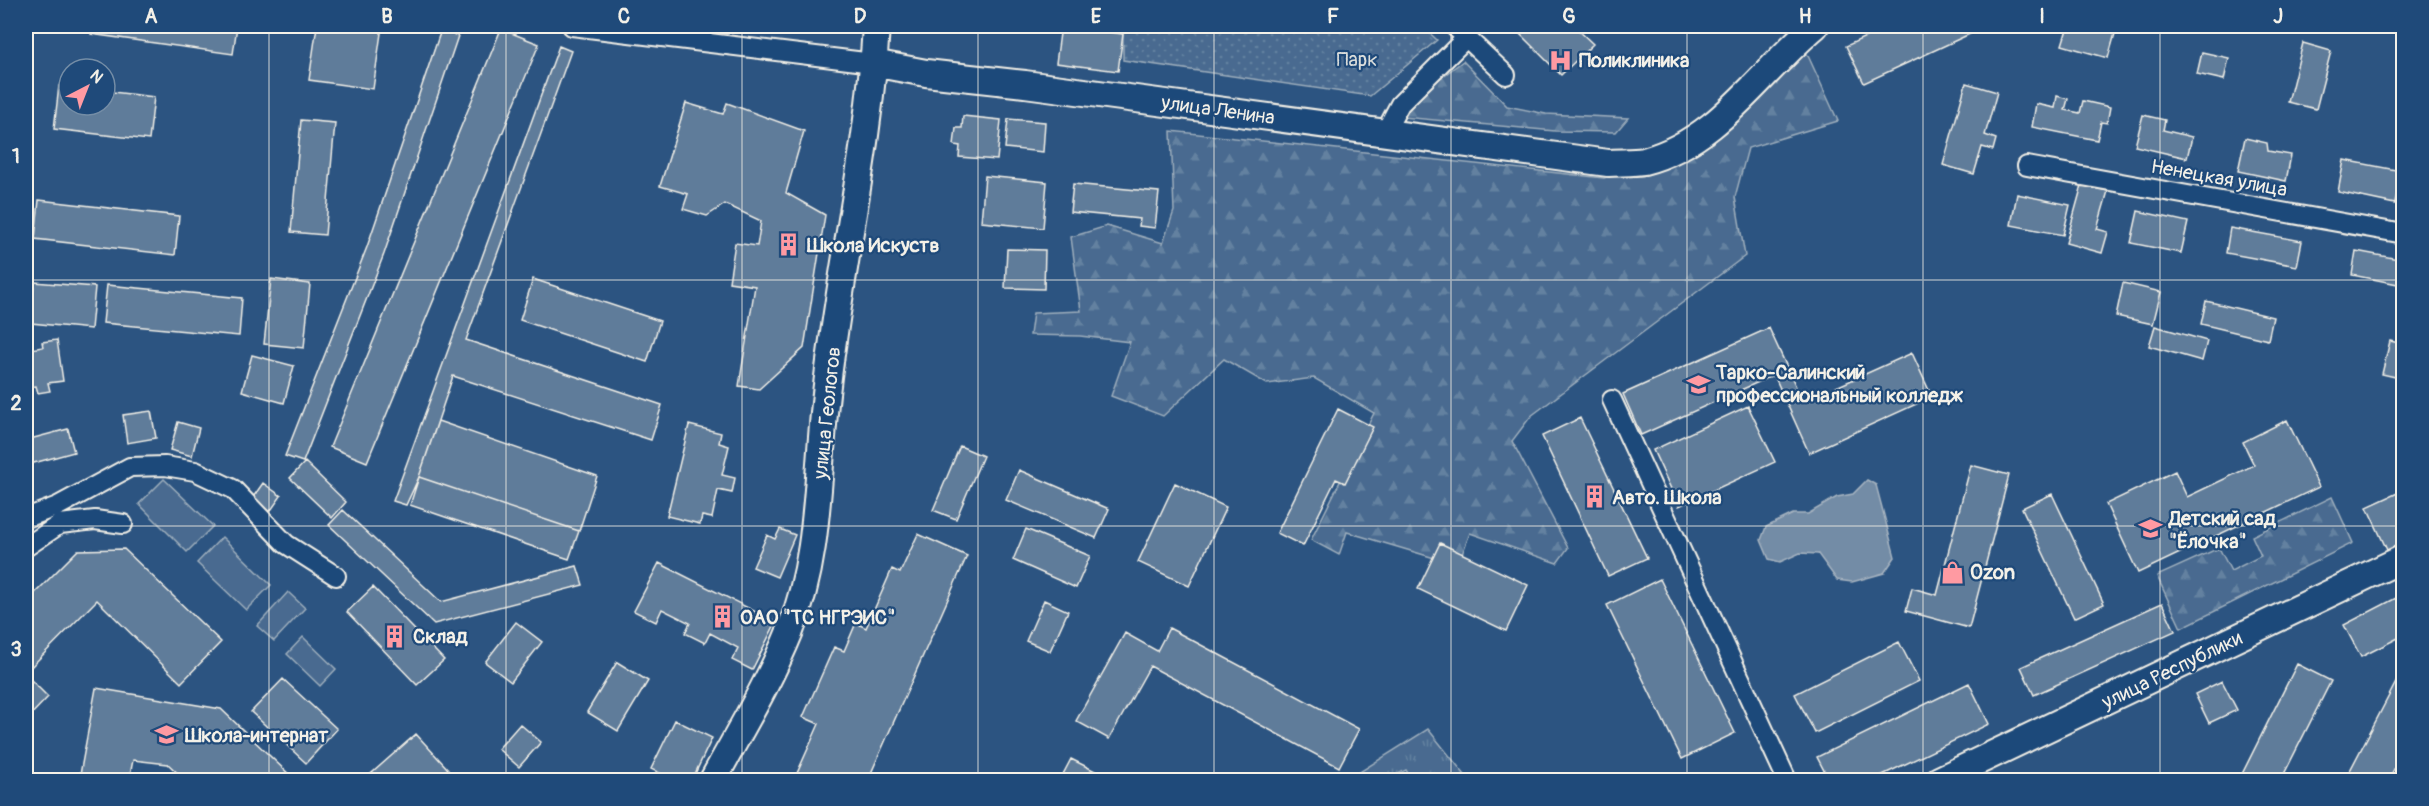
<svg xmlns="http://www.w3.org/2000/svg" width="2429" height="806" font-family="Pangolin,sans-serif">
<defs>
<pattern id="grass-tufts" width="24" height="20" patternUnits="userSpaceOnUse" patternTransform="scale(1.5)"><rect width="24" height="20" fill="#496b90"/><path d="M3 7l-1-3M5 7V3M7 7l1-3M15 17l-1-3M17 17v-4M19 17l1-3" fill="none" stroke="#6481a0"/></pattern>
<pattern id="forest-firs" width="22" height="20" patternUnits="userSpaceOnUse" patternTransform="scale(1.5)"><rect width="22" height="20" fill="#496b90"/><path d="M5 1l3.5 6h-7zM16 11l3.5 6h-7z" fill="#6481a0"/></pattern>
<pattern id="park-dots" width="8" height="8" patternUnits="userSpaceOnUse" patternTransform="scale(1.5)"><rect width="8" height="8" fill="#496b90"/><path d="M2 2h.1M6 6h.1" fill="none" stroke="#6481a0" stroke-width="1.8" stroke-linecap="round"/></pattern>
</defs>
<rect width="100%" height="100%" fill="#2c5481"/>
<filter id="ink" filterUnits="userSpaceOnUse"><feTurbulence type="fractalNoise" baseFrequency=".0167" numOctaves="2"/><feDisplacementMap in="SourceGraphic" scale="12" xChannelSelector="R" yChannelSelector="G"/><feConvolveMatrix kernelMatrix="1 2 1 2 8 2 1 2 1" color-interpolation-filters="sRGB"/></filter>
<g filter="url(#ink)">
<path fill="url(#grass-tufts)" stroke="#9eaebc" stroke-width="1.5" d="M1428 729 1469 780H1412L1406 770 1386 780H1347Z"/>
<path fill="url(#forest-firs)" stroke="#9eaebc" stroke-width="1.5" d="M1804 47 1838 121 1748 148 1735 197 1745 256 1531 416 1512 441 1568 548 1557 563 1470 533 1458 565 1347 532 1339 555 1311 540 1374 413 1314 378 1267 384 1224 359 1163 416 1111 396 1130 342 1080 336 1030 335 1033 313 1081 311 1071 237 1107 226 1163 243 1174 211 1171 131 1604 178 1713 143Z
M1463 61 1507 106 1546 114 1628 118 1616 132 1555 131 1391 116Z
M2332 497 2353 543 2181 628 2157 576 2219 548 2231 571 2261 556 2252 536Z"/>
<path fill="url(#park-dots)" stroke="#9eaebc" stroke-width="1.5" d="M1123 26H1422L1437 40 1370 96 1123 60Z"/>
<path fill="#496b90" stroke="#9eaebc" stroke-width="1.5" d="M164 479 213 526 187 552 139 504Z
M222 537 271 585 246 610 197 563Z
M288 592 305 608 274 641 257 626Z
M303 637 336 669 320 686 287 654Z"/>
<path fill="#738ca6" stroke="#a7b4c0" stroke-width="1.5" d="M1867 480 1876 485 1895 557 1884 573 1852 582 1837 580 1818 554 1800 553 1780 562 1769 559 1761 540 1766 527 1793 514H1808L1837 497 1853 494Z"/>
<path fill="#5e7b9a" stroke="#f4f1e8" stroke-width="1.5" d="M92 26H237L233 54 91 34Z
M317 26H382L373 89 309 80Z
M1061 26 1123 34 1118 71 1056 63Z
M1512 26H1574L1593 44 1561 75Z
M1889 26H1987L1864 83 1846 46Z
M2068 26H2102L2116 30 2108 58 2062 45Z
M501 29 539 44 367 462 330 447Z
M441 30 458 36 384 254 303 462 285 456 367 247Z
M2303 43 2331 51 2316 109 2288 102Z
M559 46 571 51 466 340 662 405 651 440 453 376 419 477 406 505 393 501Z
M2202 52 2229 58 2224 80 2197 74Z
M1966 83 1997 92 1985 135 1996 139 1993 150 1982 147 1974 174 1943 165Z
M59 86 69 87V105H105V91L154 97 149 140 54 129Z
M2057 96 2068 99 2065 110 2080 113 2083 101 2110 107 2107 123 2101 122 2097 140 2032 127 2036 104 2055 108Z
M686 103 723 114 727 103 804 131 786 193 825 215 804 348 759 389 739 386 755 286 729 282 735 243 757 246 761 221 725 204 707 216 683 209 688 194 660 186Z
M2143 115 2165 120 2163 130 2192 137 2187 158 2135 146Z
M963 116 1001 120 997 160 959 157 960 146 954 145 956 128H962Z
M1008 119 1045 122 1043 152 1005 148Z
M301 120 335 123 325 235 291 232Z
M2245 138 2267 143 2268 151 2291 155 2286 181 2238 171Z
M2344 160 2401 171 2395 204 2338 192Z
M985 176 1047 182 1043 228 981 222Z
M1073 184 1159 192 1155 228 1139 226 1140 219 1070 212Z
M2082 185 2108 191 2097 229 2108 232 2102 253 2066 243Z
M2017 194 2070 205 2063 235 2011 225Z
M39 200 179 216 175 255 35 239Z
M2138 211 2188 222 2181 253 2131 243Z
M2230 228 2302 241 2297 266 2226 253Z
M1007 249 1045 250 1044 289 1005 288Z
M2356 251 2404 260 2403 285 2352 275Z
M271 279 310 284 304 348 264 344Z
M533 279 660 321 647 362 520 320Z
M34 282 95 287 91 329 31 323Z
M2123 283 2161 292 2153 324 2116 316Z
M107 285 242 298 239 336 103 323Z
M2206 301 2273 317 2268 340 2201 324Z
M2155 326 2207 341 2202 361 2149 346Z
M1769 328 1803 402 1912 353 1932 397 1809 453 1774 375 1641 435 1623 394Z
M57 340 63 381 48 383 50 391 38 393 36 386 26 387V350L43 347 42 342Z
M2390 341 2404 344V379L2382 374Z
M252 355 294 366 284 403 242 391Z
M1748 406 1775 462 1679 506 1653 450Z
M1338 409 1373 427 1345 483 1336 479 1303 546 1277 533Z
M151 411 156 438 127 443 123 415Z
M1580 418 1647 558 1608 576 1542 436Z
M2287 420 2319 487 2138 573 2106 504 2175 471 2187 497 2254 465 2243 442Z
M438 421 597 476 579 531 419 477Z
M178 422 199 428 192 456 170 450Z
M689 425 721 433 719 443 729 446 722 475 735 478 732 493 718 490 712 518 702 516 700 524 667 516Z
M68 429 74 452 30 464 26 440Z
M960 446 983 456 956 519 933 510Z
M305 462 346 502 332 518 290 478Z
M1971 465 2009 475 1969 628 1906 611 1912 588 1937 595Z
M1019 470 1109 509 1096 538 1006 500Z
M419 477 579 531 569 559 410 505Z
M263 483 281 496 269 513 251 500Z
M1175 483 1226 507 1189 586 1138 562Z
M2404 490V542L2387 550 2367 507Z
M2052 494 2104 604 2074 618 2022 508Z
M343 510 441 602 577 566 583 585 434 624 329 525Z
M780 529 795 535 777 577 753 567 767 535 775 539Z
M1026 529 1090 556 1076 588 1013 560Z
M918 534 967 556 868 780H794L819 724 803 717 834 647 844 651 856 623 866 628 892 569 900 573Z
M1440 543 1528 585 1506 631 1418 589Z
M124 549 221 642 181 683 97 600 26 672V602L78 550Z
M659 563 776 622 752 670 732 660 738 648 710 633 705 643 685 633 690 623 662 609 656 622 634 611Z
M1660 579 1735 733 1682 759 1607 605Z
M373 587 444 660 417 685 347 612Z
M2404 594V635L2361 657 2344 625Z
M1044 600 1068 611 1050 651 1026 641Z
M2162 603 2175 631 2034 695 2021 667Z
M516 622 542 642 511 682 485 662Z
M1169 628 1359 729 1339 767 1150 666 1109 739 1076 721 1125 633 1157 651Z
M1899 642 1919 681 1815 733 1795 694Z
M617 662 648 681 618 731 587 712Z
M2297 664 2331 681 2281 780H2239Z
M2404 667V751L2388 780H2345Z
M26 675 48 697 26 720Z
M283 679 337 729 306 763 251 712Z
M2222 681 2237 710 2209 723 2195 694Z
M1969 683 1989 724 1872 780H1829L1817 757Z
M96 688 221 709 295 780H185L168 764 133 760 129 780H79Z
M675 720 712 738 692 780H674L651 769Z
M520 724 541 742 519 767 498 749Z
M416 734 448 769 436 780H364Z
M1071 759 1113 780H1060Z"/>
<g fill="none" stroke-linecap="round" stroke-linejoin="round">
<defs>
<path id="street" d="M572 26 873 63
M1454 26 1506 75
M1384 134 1400 104 1466 38
M2027 166 2404 234
M1612 400 1787 780
M26 518 58 506 130 467 165 466 195 471 233 489 286 544 336 576
M26 547 60 524 95 520 123 524"/>
<path id="secondary" d="M873 63 926 73 1025 84 1608 163C1619 162 1633 163 1644 161 1718 142 1760 72 1815 26
M713 780C739 732 769 683 790 631 819 559 817 480 825 403 838 277 869 153 876 26
M1939 780 2404 558"/>
</defs>
<use href="#street" stroke="#f4f1e8" stroke-width="22"/>
<use href="#secondary" stroke="#f4f1e8" stroke-width="30"/>
<use href="#street" stroke="#1f4a7a" stroke-width="18"/>
<use href="#secondary" stroke="#1f4a7a" stroke-width="26"/>
</g>
</g>
<path fill="none" stroke="#f4f1e8" stroke-width="1.5" stroke-opacity="0.55" d="M269 26V780M506 26V780M742 26V780M978 26V780M1214 26V780M1451 26V780M1687 26V780M1923 26V780M2160 26V780M26 280H2404M26 526H2404"/>
<defs>
<symbol id="hospital-bare" viewBox="-9 -9 18 18"><path d="M-5-5h3v3.5h4V-5h3V5h-3V1.5h-4V5h-3Z" fill="#ff9aa2" stroke="#1f4a7a" stroke-width="2.5" paint-order="stroke"/></symbol>
<symbol id="building-bare" viewBox="-9 -9 18 18"><path d="M-4-6H4V6H1V3H-1V6H-4ZM-2.5-4.3h1.7v1.8h-1.7ZM.8-4.3h1.7v1.8H.8ZM-2.5-1h1.7V.8h-1.7ZM.8-1h1.7V.8H.8Z" fill="#ff9aa2" stroke="#1f4a7a" stroke-width="2.5" paint-order="stroke"/></symbol>
<symbol id="university-bare" viewBox="-9 -9 18 18"><path d="M0-5L7-2L0 1L-7-2ZM-4 1L0 2.5L4 1V4Q0 6-4 4Z" fill="#ff9aa2" stroke="#1f4a7a" stroke-width="2.5" paint-order="stroke"/></symbol>
<symbol id="school-bare" viewBox="-9 -9 18 18"><path d="M0-5L7-2L0 1L-7-2ZM-4 1L0 2.5L4 1V4Q0 6-4 4Z" fill="#ff9aa2" stroke="#1f4a7a" stroke-width="2.5" paint-order="stroke"/></symbol>
<symbol id="shop-bare" viewBox="-9 -9 18 18"><path d="M-5-2.5h2.3a2.7 3.5 0 0 1 5.4 0H5L5.5 6h-11ZM-1.5-2.5h3a1.5 2.3 0 0 0-3 0Z" fill="#ff9aa2" stroke="#1f4a7a" stroke-width="2.5" paint-order="stroke"/></symbol>
</defs>
<g fill-rule="evenodd">
<use href="#hospital-bare" x="1544" y="44" width="33" height="33"/>
<use href="#building-bare" x="772" y="228" width="33" height="33"/>
<use href="#university-bare" x="1682" y="368" width="33" height="33"/>
<use href="#building-bare" x="1578" y="480" width="33" height="33"/>
<use href="#school-bare" x="2134" y="512" width="33" height="33"/>
<use href="#shop-bare" x="1936" y="556" width="33" height="33"/>
<use href="#building-bare" x="706" y="600" width="33" height="33"/>
<use href="#building-bare" x="378" y="620" width="33" height="33"/>
<use href="#school-bare" x="150" y="718" width="33" height="33"/>
</g>
<g text-anchor="middle" dominant-baseline="central" stroke-width="4.5" stroke-linejoin="round" paint-order="stroke">
<g font-size="20" fill="#dadddb" stroke="#1f4a7a">
<text x="1357" y="59">Парк</text>
</g>
<g font-size="20" font-weight="bold" fill="#f4f1e8" stroke="#1f4a7a" text-anchor="start">
<text x="1579" y="60">Поликлиника</text>
<text x="807" y="245">Школа Искуств</text>
<text x="1716" y="372">Тарко-Салинский<tspan x="1716" dy="23">профессиональный колледж</tspan></text>
<text x="1612" y="497">Авто. Школа</text>
<text x="2169" y="518">Детский сад<tspan x="2169" dy="23">"Ёлочка"</tspan></text>
<text x="1970" y="572">Ozon</text>
<text x="740" y="617">ОАО "ТС НГРЭИС"</text>
<text x="413" y="636">Склад</text>
<text x="185" y="735">Школа-интернат</text>
</g>
<g font-size="20" fill="#f4f1e8" stroke="#1f4a7a">
<text transform="translate(1218 110) rotate(8)">улица Ленина</text>
<text transform="translate(2219 178) rotate(10)">Ненецкая улица</text>
<text transform="translate(827 413) rotate(-84)">улица Геологов</text>
<text transform="translate(2172 670) rotate(-26)">улица Республики</text>
</g>
</g>
<rect width="2429" height="806" fill="none" stroke="#1f4a7a" stroke-width="66"/>
<g transform="translate(87 87) rotate(42)"><circle r="28" fill="#1f4a7a" stroke="#748da6" stroke-width="1.5"/>
<path d="M0-4.5L10 22L0 15L-10 22Z" fill="#ff9aa2"/>
<text y="-9" font-size="16" font-weight="bold" text-anchor="middle" fill="#f4f1e8">N</text>
</g>
<rect x="33" y="33" width="2363" height="740" fill="none" stroke="#f4f1e8" stroke-width="2"/>
<g font-size="20" text-anchor="middle" font-weight="bold" fill="#f4f1e8">
<text x="151" y="23">A</text>
<text x="387" y="23">B</text>
<text x="624" y="23">C</text>
<text x="860" y="23">D</text>
<text x="1096" y="23">E</text>
<text x="1333" y="23">F</text>
<text x="1569" y="23">G</text>
<text x="1805" y="23">H</text>
<text x="2042" y="23">I</text>
<text x="2278" y="23">J</text>
<text x="16" y="163">1</text>
<text x="16" y="410">2</text>
<text x="16" y="656">3</text>
</g>
</svg>
